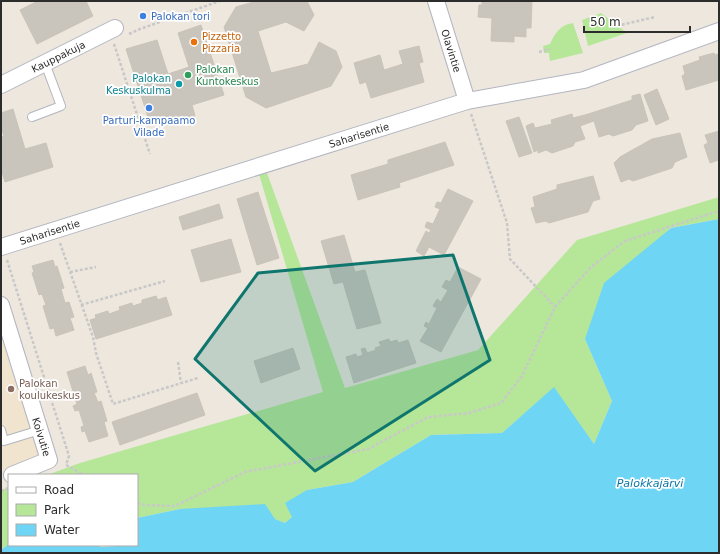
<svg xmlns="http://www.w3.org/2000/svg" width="720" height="554" font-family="'DejaVu Sans',sans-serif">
<rect width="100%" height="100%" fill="#eee7de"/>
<path fill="#f0e4ce" d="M1 323 43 455 1 470Z"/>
<path fill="#b6e799" d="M601 13 627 33 588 46 582 20Z
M573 23 583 53 550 61 549 53H544L543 46 550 44C555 33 560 25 573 23Z
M267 173 345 388 478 350 577 240 719 197V219L670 228 585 339 612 401 594 444 554 388 502 433 431 435 353 482 307 490 292 517 285 523 275 519 180 509 137 518V475H47L80 463 323 392 259 174Z
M9 488V544L1 550V490Z"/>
<path fill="#6ed5f4" d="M719 219V553H1V550L9 544 97 545 101 547 137 545V518L180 509 265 504 275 519 285 523 292 517 285 503 307 490 353 482 431 435 502 433 554 387 594 444 612 401 585 339 604 283 671 228Z"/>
<path fill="#c9c5bd" stroke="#cac3b8" d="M38 1H86L93 16 37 44 20 10Z
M257 1H307L314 15 304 31 286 22 258 31 271 73 308 64 319 42 336 51 342 67 331 86 266 108 246 97 224 27 236 7Z
M482 1H532L531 28H526V37L514 36V42L491 41 492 18 478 17 479 5H482Z
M201 25 224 95 192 105 195 116 166 125 163 116 149 120 126 49 157 40 168 74 189 67 178 33Z
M419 46 423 62 419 63 424 82 371 98 366 82 360 84 354 63 380 55 384 70 403 64 399 51Z
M714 53 715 55 719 54V80L686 90 682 76 685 74 683 66 700 60 699 57Z
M657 89 669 119 656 125 644 95Z
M640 94 648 121 636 125 632 130 613 136 609 134 599 137 594 121 588 123 585 115 632 100V96Z
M13 109 25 149 46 143 53 167 5 182 1 169V137L4 136 1 128V113Z
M572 114 573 118 585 115 588 123 580 126 585 139 575 142 573 146 552 153 546 150 538 153V150L534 152 526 126 533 123 535 128 552 124 551 120Z
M519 117 532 153 519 157 506 121Z
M719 131V160L710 163 704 145 708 143 705 135Z
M680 133 687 157 675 162 672 168 633 181 629 179 621 182 614 163 620 157 652 139Z
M445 142 454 165 399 183 400 187 358 200 351 175 388 164V160Z
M593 176 600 199 593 201 588 212 549 223 546 221 536 223 531 208 535 207 533 197 557 189V185Z
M448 189 473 201 444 255 429 247 424 256 416 251 426 231 429 233 431 230 425 227 427 222 433 224 440 209 435 207 437 202 441 203Z
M258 192 279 258 257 265 237 199Z
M219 204 223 218 183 230 179 217Z
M344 235 355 272 365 270 381 323 357 329 343 282 334 284 321 241Z
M231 239 241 272 201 282 191 250Z
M53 260 55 267 57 266 64 288 61 289 65 303 69 302 74 317 70 318 74 330 56 336 54 328 50 329 43 306 46 305 42 294 39 295 32 273 34 272 32 266Z
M458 267 481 279 441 352 420 341 428 328 424 326 426 322 429 324 437 308 433 306 437 299 441 302 448 290 442 287 446 280 450 282Z
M156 296 158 300 166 297 172 315 96 339 90 320 96 318 95 315 108 311 109 314 120 310 119 307 132 303 133 306 142 303V300Z
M389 339 390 342 397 340 398 343 408 340 416 363 354 383 346 357 356 354 357 357 363 355 361 349 365 348 367 353 376 350 375 348 381 346 379 342Z
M293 348 300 369 261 383 254 361Z
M85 366 88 375 91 373 97 392 94 393 98 402 101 401 107 421 104 422 108 436 89 442 85 431 82 432 81 427 84 426 79 410 75 411 73 406 77 404 67 372Z
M197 393 205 415 120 445 112 422Z"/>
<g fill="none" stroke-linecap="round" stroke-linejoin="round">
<defs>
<path id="lane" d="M32 117 61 106 45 63
M1 430 4 441 40 430"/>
<g id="street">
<path id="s1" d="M436 1 467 101"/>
<path id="s2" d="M1 85 115 28"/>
<path id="s3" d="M1 247 467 101 584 80 719 31"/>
<path id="s4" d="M1 305 49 460 12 475"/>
</g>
</defs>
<use href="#lane" stroke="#b2b5c0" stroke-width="10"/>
<use href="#street" stroke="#b2b5c0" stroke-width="18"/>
<path stroke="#c8c8c8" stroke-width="2.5" stroke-dasharray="3 2" stroke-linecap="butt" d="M612 27 655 17
M129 34 140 29 220 1
M114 44 150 154
M539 52 550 49
M471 114 507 223 510 259 555 307
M60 243 93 337 96 353 113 404 198 378
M7 260 69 456 66 465
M70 272 96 267
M81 305 165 281
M178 362 181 383
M66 465 84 475
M1 491 8 488
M137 503 145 505 175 506 245 472 368 449 428 417 469 413 501 403 522 376 555 307 591 267 625 241 719 211"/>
<use href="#lane" stroke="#fff" stroke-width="8"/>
<use href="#street" stroke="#fff" stroke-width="16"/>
</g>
<path fill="#0f766e" fill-opacity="0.2" stroke="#0f766e" stroke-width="3" stroke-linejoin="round" d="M453 255 490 360 315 471 195 359 258 273Z"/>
<g fill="#3f7fe0" stroke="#fff" stroke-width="1.5">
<circle cx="143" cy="16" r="4"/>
<circle cx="149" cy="108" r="4"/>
</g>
<circle fill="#e8710a" stroke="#fff" stroke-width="1.5" cx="194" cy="42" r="4"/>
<circle fill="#2e9e5b" stroke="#fff" stroke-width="1.5" cx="188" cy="75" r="4"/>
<circle fill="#0f9aa8" stroke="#fff" stroke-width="1.5" cx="179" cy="84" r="4"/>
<circle fill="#8d6e63" stroke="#fff" stroke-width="1.5" cx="11" cy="389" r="4"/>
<g text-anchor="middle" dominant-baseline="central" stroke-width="3.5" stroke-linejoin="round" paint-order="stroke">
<g font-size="10" fill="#366cbe" stroke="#fff" text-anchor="start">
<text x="151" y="16">Palokan tori</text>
<text x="149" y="120" text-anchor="middle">Parturi-kampaamo<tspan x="149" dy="12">Vilade</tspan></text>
</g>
<g font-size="10" fill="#c56008" stroke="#fff" text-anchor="start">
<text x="202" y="36">Pizzetto<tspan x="202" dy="12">Pizzaria</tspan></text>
</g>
<g font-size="10" fill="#2c2c2c" stroke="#fff">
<text stroke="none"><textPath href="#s1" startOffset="52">Olavintie</textPath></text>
<text stroke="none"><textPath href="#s2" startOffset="64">Kauppakuja</textPath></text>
<text stroke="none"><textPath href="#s3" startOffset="375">Saharisentie</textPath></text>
<text stroke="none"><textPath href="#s3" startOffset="51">Saharisentie</textPath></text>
<text stroke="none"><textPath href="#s4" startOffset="138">Koivutie</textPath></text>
</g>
<g font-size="10" fill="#27864d" stroke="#fff" text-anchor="start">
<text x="196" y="69">Palokan<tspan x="196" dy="12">Kuntokeskus</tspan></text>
</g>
<g font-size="10" fill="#0d838f" stroke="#fff" text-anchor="end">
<text x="171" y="78">Palokan<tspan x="171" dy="12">Keskuskulma</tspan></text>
</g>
<g font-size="10" fill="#785e54" stroke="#fff" text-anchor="start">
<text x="19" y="383">Palokan<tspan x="19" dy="12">koulukeskus</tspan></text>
</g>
<g font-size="11" font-style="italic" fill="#0874a5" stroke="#fff">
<text x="650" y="483">Palokkajärvi</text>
</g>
</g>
<rect width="720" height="554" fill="none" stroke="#2c2c2c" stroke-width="4"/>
<rect x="8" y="474" width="130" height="72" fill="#ffffff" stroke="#ababab"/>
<rect x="16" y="487" width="20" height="6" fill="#ffffff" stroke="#ababab"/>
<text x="44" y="494" font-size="12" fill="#2c2c2c">Road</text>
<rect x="16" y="504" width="20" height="12" fill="#b6e799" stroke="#ababab"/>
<text x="44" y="514" font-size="12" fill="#2c2c2c">Park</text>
<rect x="16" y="524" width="20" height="12" fill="#6ed5f4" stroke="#ababab"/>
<text x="44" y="534" font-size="12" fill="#2c2c2c">Water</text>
<path d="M584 26v6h106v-6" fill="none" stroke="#2c2c2c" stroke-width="2"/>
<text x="590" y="26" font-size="12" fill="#2c2c2c" stroke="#ffffff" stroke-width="3" paint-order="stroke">50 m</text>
</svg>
